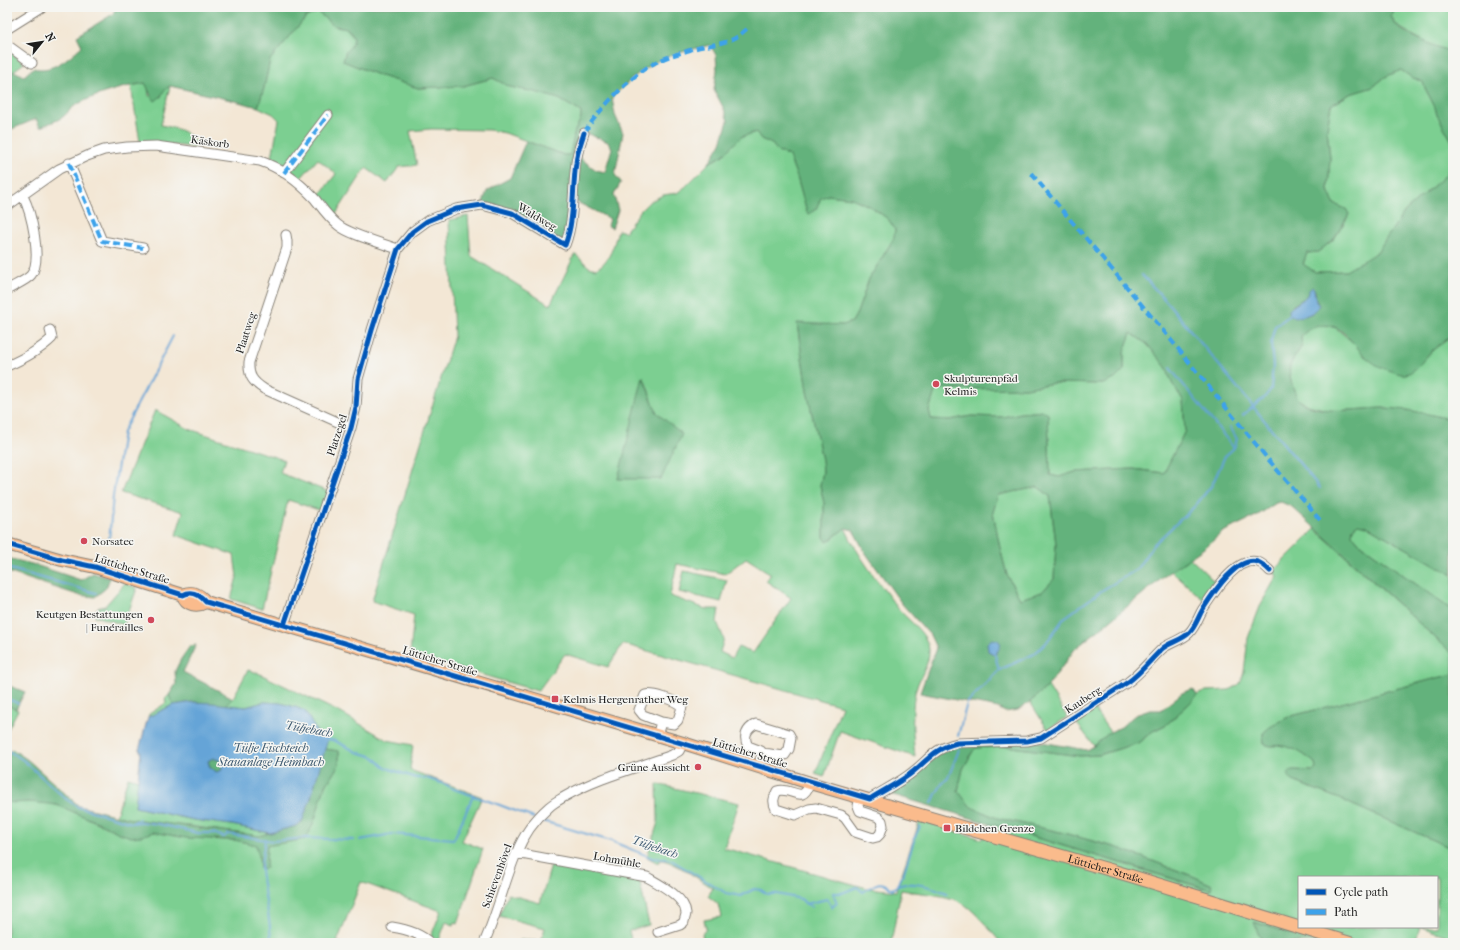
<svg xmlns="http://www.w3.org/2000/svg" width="1460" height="950" font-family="'IM FELL French Canon',serif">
<rect width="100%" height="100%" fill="#f6f6f2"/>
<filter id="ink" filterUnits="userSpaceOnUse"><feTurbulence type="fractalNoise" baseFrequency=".025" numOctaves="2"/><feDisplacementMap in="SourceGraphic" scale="8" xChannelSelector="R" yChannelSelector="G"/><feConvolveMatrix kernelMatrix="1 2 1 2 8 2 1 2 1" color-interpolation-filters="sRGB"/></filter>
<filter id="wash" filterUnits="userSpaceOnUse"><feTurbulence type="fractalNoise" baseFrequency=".012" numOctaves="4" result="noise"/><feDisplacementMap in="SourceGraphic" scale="16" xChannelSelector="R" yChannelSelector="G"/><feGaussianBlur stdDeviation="0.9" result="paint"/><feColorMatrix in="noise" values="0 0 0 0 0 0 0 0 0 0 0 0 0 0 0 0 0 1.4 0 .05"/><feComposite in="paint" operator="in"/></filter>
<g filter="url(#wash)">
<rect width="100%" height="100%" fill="#f3e7d5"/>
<path fill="#7bcf91" stroke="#4c7656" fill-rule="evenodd" d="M1417 7H1453V52L1438 48 1416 37 1397 26 1391 16 1396 8 1413 10Z
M318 12 334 26 343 27 350 31 354 38 352 45 346 51 343 61 378 75 418 88 463 86 493 78 510 87 536 92 559 99 581 112V118L575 131 570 155H564L505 133 489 130 431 129 410 131 417 165 399 167 387 183 366 168 334 217 317 198 336 174 318 159 298 181 271 162 279 120 273 114 258 107 264 88 270 60 306 17Z
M7 49 24 63 7 76Z
M1401 70 1411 77 1423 82 1425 88 1435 107 1437 115 1453 143V162L1446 175 1405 211 1377 252 1363 262 1346 271 1315 272 1303 265 1307 253 1318 252 1334 239 1349 215 1346 209 1334 204 1328 190 1330 158 1327 129 1331 105 1350 94 1373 87 1385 77Z
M145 83 148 88 149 96 161 97 164 89 170 86 161 125C174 128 189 130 196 144L194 147 140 142 131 86Z
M756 132 761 139 772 144 779 152 783 153 789 156 797 177 807 213 809 214 816 209 820 198 828 195 852 198 873 208 888 219 895 229 894 238 869 279 857 313 852 322 843 325 797 324 807 391 822 460 823 472 820 485 824 503V537L828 542 845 528C858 556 878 582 897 607 906 619 928 633 929 650 930 665 918 678 915 693 911 713 913 736 915 757L840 731 824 777 815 774 842 706 623 644 608 667 565 654 538 691 410 654 414 615 372 601 454 336 449 220 468 216 471 256 550 305 575 254 589 267 596 269C611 261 614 244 618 230L625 232 641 210 649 202 663 195 677 193 685 187 709 163 722 156 741 137ZM644 378 657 413 618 479ZM746 558 771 574 766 581 791 598 753 653 738 647 732 658 720 652 724 639 717 622 719 609H706L670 596 677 564 725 574Z
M1324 325 1336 328 1357 346 1365 357 1414 370 1434 349 1453 336V420L1408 410 1384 408 1332 411 1308 405 1297 399 1289 375V366L1302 346 1301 336C1308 329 1313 327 1324 325Z
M1131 333 1147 344 1166 367 1172 383 1183 400 1185 431 1164 473 1133 469 1075 472 1059 477 1050 475 1048 414 1044 411 1021 413 1003 417 971 416 950 420 931 419 929 410 936 388 956 389 1026 388 1054 383 1103 384 1124 370V352Z
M155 410 189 429 284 460 280 473 329 492 322 511 288 500 262 609 231 599 237 577 234 555 176 535 183 512 121 493Z
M1038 487 1050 496 1056 544 1054 579 1042 592 1020 599 1007 575 1000 548 993 512 998 495Z
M1358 524 1367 526 1453 575V611L1358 542 1352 534 1353 528Z
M1315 529 1453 654V674L1288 717 1263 733 1264 744C1273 748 1276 744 1284 746 1296 748 1306 756 1315 763L1316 768 1314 771 1293 770V781L1337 798 1453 849V938L1421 927H1437V877H1299V927H1420L1415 943H1321L1255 922 1258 933 1264 943H1001C989 929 971 904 953 899 937 894 918 893 901 890L891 943H704L702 934 706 929 704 920 721 917 718 904 708 896 713 888C703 882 671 859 660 860L658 863 647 857 658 822 657 784 739 803 724 848 867 888 896 891 920 820 982 839 990 824 1203 888 1212 885 1195 877 1118 848 1060 832 997 818 970 807 958 791 963 769 973 751 976 748 1004 746 1080 756 1099 755 1138 743 1153 731 1167 724 1191 702 1197 695 1206 691 1228 690 1237 686 1241 682 1244 672 1248 638 1261 604 1277 576 1273 571Z
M1190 558 1217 584 1205 601 1171 571Z
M684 571 727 580 721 602 679 592Z
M125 583 137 588 124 625 95 616 97 608 105 606Z
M248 670 258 673 343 714 387 740 413 745 410 770 482 797 462 841 483 849 458 923 455 922 454 925 446 922 438 943H434L430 939 441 911 361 882 337 942 341 943H7V802C15 803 21 802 29 802 37 801 48 803 56 805 88 813 119 844 153 832L221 840H235L256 845 259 856 260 868 266 853 267 846 271 845 314 822 324 789 339 764V751L324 749 328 739 326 737 318 734 305 711 295 707 280 703 264 702 246 707 226 705 233 698Z
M1048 686 1067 717 1048 730 1030 702Z
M169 695 173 705 148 717 149 714 166 703 165 699Z
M7 705 18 710 7 731Z
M1094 709 1110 732 1094 746 1075 721Z
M128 777 138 780 135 807 194 820 232 825 270 833 259 836 189 826 155 823 116 816Z
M552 862 639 878 649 925 629 931 632 943H520V940L541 941 545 928 499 916 508 894 540 903Z"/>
<path fill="#64b27b" stroke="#40674c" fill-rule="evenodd" d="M116 7H1417L1413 10 1396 8 1391 17C1393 19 1394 23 1396 25 1404 34 1440 49 1453 52V143L1437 115 1435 107 1425 88 1423 82 1411 77 1401 70 1385 77 1373 87 1350 94 1331 105 1327 129 1330 158 1328 190 1334 204 1346 209 1349 214 1334 239 1318 252 1307 253 1303 264 1315 272 1346 271 1377 252 1405 211 1446 175 1453 162V336C1446 340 1439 344 1433 350 1424 357 1418 371 1406 374 1402 375 1397 373 1394 372 1383 369 1373 364 1365 356 1357 348 1346 333 1337 328 1324 322 1310 327 1301 336L1302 346C1290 364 1286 366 1293 388 1295 391 1296 396 1298 399 1315 417 1362 408 1384 408 1408 409 1430 414 1453 420V575L1367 526 1358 524 1353 528 1352 534 1358 542 1453 611V654L1292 507 1281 502 1276 503 1258 515 1223 532 1204 548 1171 571 1075 649 1048 686 1030 702 1018 710 1005 712 998 708 920 693 936 648 930 635 902 604 865 552 853 530 845 528 827 542 824 537V503L820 485 823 472 822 460 807 391 797 323 843 325 852 322 857 313 869 279 894 238 895 229 888 219 873 208 852 198 828 195 821 198 816 209 809 214 807 213 797 177 789 156 783 153H779L772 144 761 139 756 132 741 137 722 156 709 163 721 143 728 121 724 109 714 90 717 70 716 55 710 45C691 50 669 54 652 64 637 73 624 86 612 98L615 115 623 133 615 175 621 182 614 195 618 210 612 228 608 226 610 219 573 200 565 245 512 213 482 205 487 191 499 184 510 178 526 141 564 155H570L575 131 581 118V112L559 99 535 92 510 87 493 78 463 86 418 88 378 75 343 61 346 51 352 45 354 38 351 31 343 27 334 26 318 12 306 17 270 60 264 88 258 107C229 99 200 93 170 86 163 90 162 97 155 101 149 95 149 89 145 83 122 87 100 93 80 103 71 107 69 112 63 117 57 121 47 124 40 127L36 119 7 131V76L14 71 24 76 33 68C53 73 68 58 82 46L77 36 113 14ZM583 132 608 142 612 148 605 172 596 170 576 155ZM1315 291 1316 298 1318 301 1313 313 1303 316 1292 306 1306 297 1308 293ZM1131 333 1147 344 1166 367 1172 383 1183 400 1185 431 1164 473 1133 469 1075 472 1059 477 1050 475 1048 414 1044 411 1021 413 1003 417 971 416 950 420 931 419 929 410 936 388 956 389 1026 388 1054 383 1103 384 1115 379 1124 370V352ZM1038 487 1050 496 1056 544 1054 579 1042 592 1020 599 1007 575 1000 548 993 512 998 495Z
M643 377 657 413 682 434 661 479H618Z
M7 558 32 564 81 580 93 573 110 578 106 588 95 597 78 595 7 572Z
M196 645 183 672 233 698 226 705 193 702 173 705 169 695 176 684 175 671 181 659 190 646Z
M1453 674V849L1337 798 1293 781 1289 778 1288 773 1293 770 1314 771 1316 768 1315 763C1306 756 1296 748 1283 746 1276 744 1273 748 1264 744L1263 733 1270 727 1288 717Z
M7 685 25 692 16 709 7 705Z
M1193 689 1197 695 1191 702 1167 724 1153 731 1138 743 1099 755 1080 756 1004 746 976 748 973 751 963 769 958 791 971 807 997 818 1060 832 1118 848 1195 877 1212 885 1211 890 887 793 930 758 959 745 1036 741 1087 750 1094 746 1110 732 1121 727 1135 715 1150 710H1161L1182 693Z
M12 749 28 760 79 806 126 818 259 836 296 826 302 822 310 801 324 749 339 751V764L324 789 314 822 306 839 267 846 266 868 260 869 259 856 256 845 235 840 186 838 153 832 142 836 131 837 119 833 104 825 57 805 29 802 14 803 7 802V756Z
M213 758 221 761 222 770 217 772 210 768 208 761Z
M1254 922 1321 943H1264L1258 933Z"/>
<path fill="#65a4d7" stroke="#40607a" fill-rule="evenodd" d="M1313 287 1314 289 1316 298 1319 306C1314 315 1300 319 1289 316V310C1294 304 1303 301 1307 295 1309 291 1309 289 1313 287Z
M992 639 998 640 1001 644 999 649 995 655 988 651 987 643Z
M193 702 212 703 246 707 264 702 280 703 295 707 305 711 318 734 327 737 328 739 310 801 302 822 296 826 270 833 232 825 194 820 135 807 141 751 139 750 148 717 173 705ZM213 758 221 761 222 770 217 772 210 768 208 761Z"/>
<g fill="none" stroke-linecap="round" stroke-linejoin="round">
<path stroke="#65a4d7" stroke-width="2" d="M1142 275 1167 302 1320 488
M1170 368 1234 448
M1243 415 1264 398 1271 389 1273 366 1271 341 1275 326 1289 316
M109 541 113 496 123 432 173 336
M7 568 96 593
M995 655 999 670
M7 699 18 703
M958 736 967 703 999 670 1034 654 1046 643 1064 618 1104 589 1136 570 1153 545 1195 506 1212 485 1225 456 1234 448 1237 439 1230 427
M327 739 335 741 357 752 374 757 384 767 416 778H426L447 785 451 788 497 804 534 818
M7 750 23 760 66 799 78 807 132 823 139 819
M932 803 936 794 942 784 948 778 960 747
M539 820 611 841C613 842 648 856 652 858 659 859 665 858 671 860L726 893 741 896 754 889 761 890 767 894H777L801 899 806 904 827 899 832 907 837 903 833 893H842L857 887 863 892C869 889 876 881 884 884 888 886 889 888 893 889 907 878 932 887 947 893
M132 823 141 822 158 824 198 833H213L224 837 228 834 273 841 306 838 353 840
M265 839C264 849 261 859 261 869 263 894 271 917 271 943
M360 840 392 834 454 839 473 796
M897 886 901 876 903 875 915 837 920 826
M807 904 812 907"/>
</g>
</g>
<g filter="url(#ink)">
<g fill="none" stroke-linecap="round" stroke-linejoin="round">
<defs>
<path id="minor" d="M7 29 42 7
M7 45 32 63
M69 163 102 241 143 248
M284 173 328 115
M7 206 59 169 87 156 104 150 127 147 156 146 260 161C281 168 300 183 315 199 322 208 329 218 338 225 350 235 382 243 398 249
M286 235 287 241V248L249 362C248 376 253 382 264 389L351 428
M7 290C13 286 27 280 31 275 43 260 31 212 23 196
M7 366C23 359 40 350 52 338L50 330
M284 625 351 428 356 407 358 379 372 330 398 249 412 232 427 221 456 209 482 205 512 213 565 245C575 219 572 190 576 163 577 152 581 143 584 133
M657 736 661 722 674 724 678 720 682 707C676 700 653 693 645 695L639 710 643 715 661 722
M759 766 762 754 761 751 748 746C743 737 746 729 756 724L789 734 791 738 789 749 785 755C777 757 769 752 762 754
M810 783C802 806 793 786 777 791 774 797 772 802 776 809L795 815 809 809 816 808 841 815 845 818 855 832 873 838 877 837 880 834 883 826 882 821 878 817 860 811 858 806 860 797
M870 799C884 790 901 782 914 771 931 757 934 749 957 743L1027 741 1041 738 1128 682C1141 673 1151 659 1163 648 1171 642 1182 640 1189 633 1196 626 1198 617 1203 609 1212 595 1237 555 1258 562 1263 564 1267 568 1270 571
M516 853 647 877C659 884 685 897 686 913 686 916 684 920 684 922L680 925 658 932
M392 927C405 929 421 934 430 943
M484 943C497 914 504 883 516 854 523 836 534 820 549 807 553 803 559 800 564 797 597 778 636 768 672 755L679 751 683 743"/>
<g id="major">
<path id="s1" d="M7 544 62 560 95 567 183 595C192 590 200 595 206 602L683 743 810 783 1131 876 1350 943"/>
<path d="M183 595C186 605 197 607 206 602"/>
</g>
</defs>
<use href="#minor" stroke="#888278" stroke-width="11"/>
<use href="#major" stroke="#888278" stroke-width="14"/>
<use href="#minor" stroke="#fff" stroke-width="9"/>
<use href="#major" stroke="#fabb8c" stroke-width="12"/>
<path stroke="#3da2ea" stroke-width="4" stroke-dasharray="8 4" stroke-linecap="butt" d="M584 133C597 112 631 75 653 64 665 57 678 54 690 50 705 45 722 45 735 38 739 36 743 32 747 29
M69 163 102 241 143 248
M284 173 328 115
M1031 173 1162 329 1267 458 1320 520"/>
<defs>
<path id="cycleway" d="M7 544 62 560 95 567 183 595C192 590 200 595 206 602L870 799C884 790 901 782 914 771 931 757 934 749 957 743L1027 741 1041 738 1128 682C1141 673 1151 659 1163 648 1171 642 1182 640 1189 633 1196 626 1198 617 1203 609 1212 595 1237 555 1258 562 1263 564 1267 568 1270 571
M284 625 351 428 356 407 358 379 372 330 398 249 412 232 427 221 456 209 482 205 512 213 565 245C575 219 572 190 576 163 577 152 581 143 584 133"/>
</defs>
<use href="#cycleway" stroke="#f6f6f2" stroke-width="8"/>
<use href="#cycleway" stroke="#0057b8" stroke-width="5"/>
</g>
</g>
<g fill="#d1495b" stroke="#f6f6f2" stroke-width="1.5">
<circle cx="936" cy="384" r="4"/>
<circle cx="84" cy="541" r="4"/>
<circle cx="151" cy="620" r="4"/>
<rect x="551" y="695" width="8" height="8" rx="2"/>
<circle cx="698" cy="767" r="4"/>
<rect x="943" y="824" width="8" height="8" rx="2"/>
</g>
<g text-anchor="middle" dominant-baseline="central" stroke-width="3" stroke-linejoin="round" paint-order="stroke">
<g font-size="11" fill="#1c1c1c" stroke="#f6f6f2">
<text transform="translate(210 142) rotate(8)">Käskorb</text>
<text transform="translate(537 217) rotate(31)">Waldweg</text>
<text transform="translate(246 333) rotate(-72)">Plaatweg</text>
<text transform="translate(337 435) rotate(-72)">Platzegel</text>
<text transform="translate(132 569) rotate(17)">Lütticher Straße</text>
<text transform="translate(440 661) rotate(17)">Lütticher Straße</text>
<text transform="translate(1083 700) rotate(-33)">Kauberg</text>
<text transform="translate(750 753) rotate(17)">Lütticher Straße</text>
<text transform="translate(617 860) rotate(10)">Lohmühle</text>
<text stroke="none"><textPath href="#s1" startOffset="1148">Lütticher Straße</textPath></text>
<text transform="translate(497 876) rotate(-70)">Schievenhövel</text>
</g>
<g font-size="11" fill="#1c1c1c" stroke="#f6f6f2" text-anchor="start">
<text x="944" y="378">Skulpturenpfad<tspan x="944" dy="13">Kelmis</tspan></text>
<text x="92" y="541">Norsatec</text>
<text x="143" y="614" text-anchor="end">Keutgen Bestattungen<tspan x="143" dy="13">| Funérailles</tspan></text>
<text x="563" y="699">Kelmis Hergenrather Weg</text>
<text x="690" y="767" text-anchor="end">Grüne Aussicht</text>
<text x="955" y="828">Bildchen Grenze</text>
</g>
<g font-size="12" font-style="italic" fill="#3d5970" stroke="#f6f6f2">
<text transform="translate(309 729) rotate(10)">Tüljebach</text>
<text x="271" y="748">Tülje Fischteich<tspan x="271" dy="14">Stauanlage Heimbach</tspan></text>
<text transform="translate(655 847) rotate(19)">Tüljebach</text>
</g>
</g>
<rect width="1460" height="950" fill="none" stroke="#f6f6f2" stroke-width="24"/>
<rect x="1298" y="876" width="140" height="52" fill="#f6f6f2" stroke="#9f9f9c"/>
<rect x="1306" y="889" width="20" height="6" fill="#0057b8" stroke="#9f9f9c"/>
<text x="1334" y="896" font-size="12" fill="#1c1c1c">Cycle path</text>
<rect x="1306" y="909" width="20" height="6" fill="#3da2ea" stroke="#9f9f9c"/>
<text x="1334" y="916" font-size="12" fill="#1c1c1c">Path</text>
<g transform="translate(42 42) rotate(60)" stroke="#f6f6f2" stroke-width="3" paint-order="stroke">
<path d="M0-3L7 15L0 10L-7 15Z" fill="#1c1c1c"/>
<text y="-6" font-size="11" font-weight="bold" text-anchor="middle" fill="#1c1c1c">N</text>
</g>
</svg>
